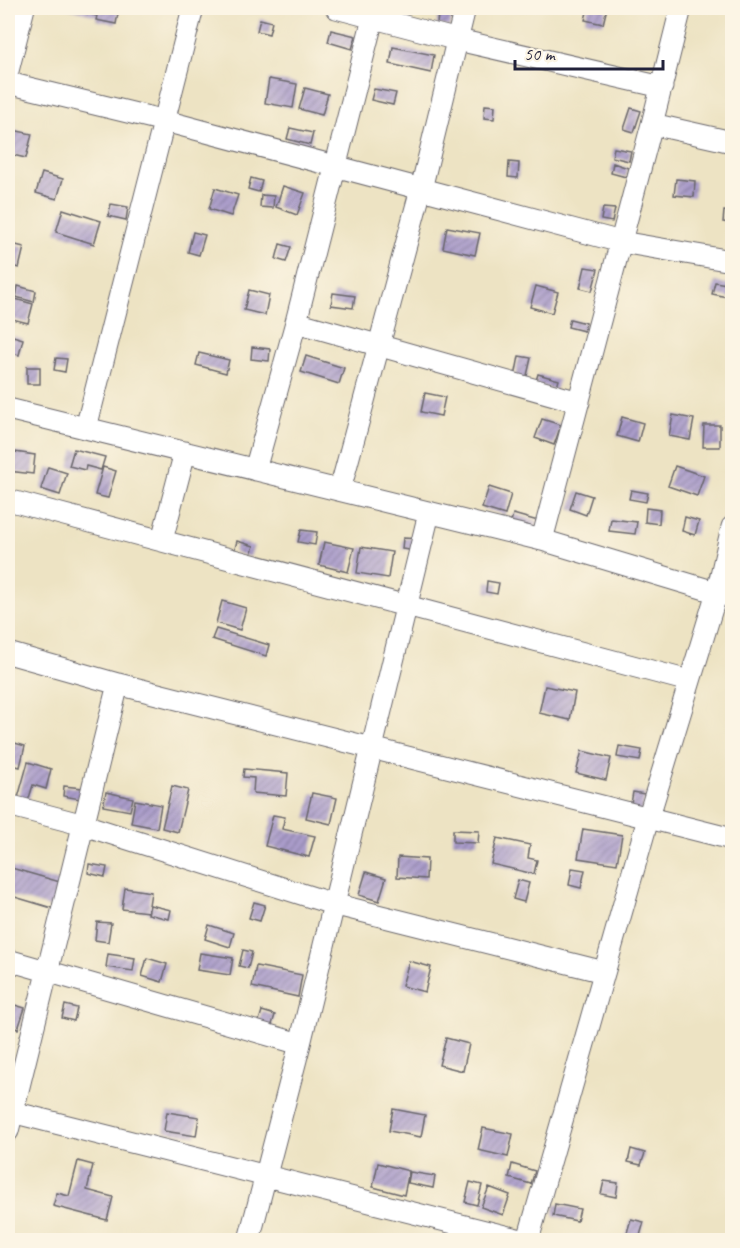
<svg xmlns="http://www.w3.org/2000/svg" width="740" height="1248" font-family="Caveat,sans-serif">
<defs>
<pattern id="building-hatch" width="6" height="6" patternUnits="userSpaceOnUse" patternTransform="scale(1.5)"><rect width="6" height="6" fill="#aa9cca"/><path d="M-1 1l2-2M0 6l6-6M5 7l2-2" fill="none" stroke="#8a7fa5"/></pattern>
</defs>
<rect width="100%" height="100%" fill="#fcf5e5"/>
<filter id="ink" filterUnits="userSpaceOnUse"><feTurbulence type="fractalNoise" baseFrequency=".0167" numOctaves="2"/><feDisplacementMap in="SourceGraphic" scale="12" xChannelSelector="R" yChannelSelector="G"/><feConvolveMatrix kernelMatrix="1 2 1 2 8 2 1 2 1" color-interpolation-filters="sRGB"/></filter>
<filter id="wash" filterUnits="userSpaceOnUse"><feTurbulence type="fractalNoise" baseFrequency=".008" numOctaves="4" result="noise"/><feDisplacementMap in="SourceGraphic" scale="24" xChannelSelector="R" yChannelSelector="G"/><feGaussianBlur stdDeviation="1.35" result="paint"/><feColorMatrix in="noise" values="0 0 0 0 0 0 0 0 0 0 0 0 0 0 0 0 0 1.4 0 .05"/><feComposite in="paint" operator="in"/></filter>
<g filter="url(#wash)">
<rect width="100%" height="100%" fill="#ede3c3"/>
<g id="blocks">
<path fill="url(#building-hatch)" d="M66 8H119L116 24 96 20 97 16Z
M588 8H607L603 24 585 20Z
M438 13 452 15 450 27 437 25Z
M260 19 272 22 269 34 257 31Z
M331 30 356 36 352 49 328 42Z
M393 47 434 55 431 73 390 64Z
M269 79 297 84 293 108 265 103Z
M305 88 328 94 322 115 299 109Z
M374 89 396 93 393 105 371 100Z
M485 105 495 106 494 119 484 118Z
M631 108 641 111 634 132 624 129Z
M290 128 313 133 310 145 287 139Z
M8 129 32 134 26 158 8 154Z
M614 148 631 151 629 161 612 157Z
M509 162 519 163 518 178 508 177Z
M613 163 628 168 626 177 611 173Z
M42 173 63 179 57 199 36 193Z
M251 178 262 181 259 192 248 189Z
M676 179 695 181 694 197 674 195Z
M283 186 305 193 297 215 276 207Z
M215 188 238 195 231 216 209 209Z
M261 195 274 196 273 208 260 207Z
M111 204 128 207 126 220 108 216Z
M603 208 615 209 612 222 601 220Z
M63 209 101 221 94 244 56 232Z
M724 211 732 212V223L723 222Z
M447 227 480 233 475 255 443 248Z
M193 232 205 235 199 255 188 252Z
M8 243 24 247 19 268 8 265Z
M280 244 291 247 286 262 276 259Z
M585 267 598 269 592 291 580 288Z
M715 282 732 285V298L712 294Z
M18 286 36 291 34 302 16 297Z
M536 286 558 292 552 313 530 307Z
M249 290 269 295 265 315 244 310Z
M333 293 355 296 353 308 331 305Z
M8 297 33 304 28 323 8 318Z
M570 319 586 323 584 331 568 327Z
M13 336 23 339 19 355 9 352Z
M252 347 270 349 269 361 251 359Z
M199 353 229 360 226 373 196 365Z
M306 356 344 368 339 384 301 372Z
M519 356 531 358 526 380 515 377Z
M56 358 67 359 65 372 54 370Z
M27 367H40V384H27Z
M538 374 559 380 556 390 535 384Z
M425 393 445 397 441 416 421 412Z
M673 415 694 419 690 440 669 436Z
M622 417 643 423 638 442 617 436Z
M542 419 561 425 554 445 535 438Z
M704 425H720V447H703Z
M74 449 105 457 101 470 86 466 85 470 69 466Z
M8 451 35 455 33 474 8 471Z
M675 466 704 476 697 496 668 486Z
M48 467 67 473 60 495 41 489Z
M103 467 116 471 108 498 95 495Z
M489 487 511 494 505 515 482 508Z
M631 490 648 493 646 502 629 499Z
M576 491 592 496 586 515 570 509Z
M646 508 660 510 659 524 645 522Z
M513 514 538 521 533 537 509 531Z
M685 517 699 521 695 535 682 531Z
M611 519 637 522 635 534 609 531Z
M301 530 317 532 315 545 298 542Z
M403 538 420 539 418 551 402 549Z
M237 541 254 546 250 557 234 552Z
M324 542 354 548 348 572 319 565Z
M361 547 392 552 388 578 357 573Z
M487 581 499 583 497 594 486 592Z
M222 601 246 608 240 630 216 623Z
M216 629 269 645 266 656 212 639Z
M545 686 575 692 570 720 539 713Z
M8 741 25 746 20 767 8 764Z
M619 746 642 750 640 761 617 757Z
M582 751 611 758 606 780 576 773Z
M28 762 51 769 46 789 33 785 26 808 16 805Z
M244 769 288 773 286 796 253 793 254 778 243 777Z
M64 786 82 788 80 799 63 796Z
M172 786 188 790 178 832 162 828Z
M106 792 133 798 130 811 103 806Z
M633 792 645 794 642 812 630 810Z
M312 793 337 798 331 824 306 818Z
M135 800 161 805 157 828 131 823Z
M273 815 285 817 282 829 315 836 309 857 265 846Z
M583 829 622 835 617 864 578 858Z
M453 830 479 831 478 843 453 842Z
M497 838 530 845 528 858 537 860 534 874 491 864Z
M398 857 427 859 426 879 397 877Z
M89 864 107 867 105 877 88 873Z
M8 867 60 882 52 908 8 895Z
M572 868 585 870 581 888 569 885Z
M366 872 386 878 379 901 359 895Z
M518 880 529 883 524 902 513 899Z
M125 888 151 892 148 912 122 909Z
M254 902 265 905 260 921 249 918Z
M150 905 171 910 169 919 148 914Z
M97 922 111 923 108 942 95 940Z
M209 925 234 933 230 947 205 939Z
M243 950 252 952 248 968 239 966Z
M200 953 233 958 230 975 197 970Z
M108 954 135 958 133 971 106 967Z
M147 958 167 964 162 982 142 976Z
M409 961 431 967 425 992 402 986Z
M256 966 302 975 298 997 252 987Z
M8 1003 25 1008 18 1029 8 1026Z
M65 1005 77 1008 74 1021 62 1018Z
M262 1011 275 1015 271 1028 258 1024Z
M446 1038 469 1044 463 1071 439 1065Z
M393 1109 425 1115 421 1137 389 1131Z
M167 1112 199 1117 196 1136 164 1131Z
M483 1128 513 1134 508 1157 478 1150Z
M631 1149 645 1153 641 1165 628 1162Z
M78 1161 93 1165 87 1190 113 1197 107 1220 53 1206 57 1193 69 1196Z
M378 1163 409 1171 404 1195 373 1187Z
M512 1164 535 1171 531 1184 509 1178Z
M410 1172 435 1176 433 1188 408 1183Z
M604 1181 618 1183 616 1197 601 1194Z
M470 1182 482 1185 477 1205 465 1202Z
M489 1187 510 1195 503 1215 481 1207Z
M555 1204 580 1209 577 1221 553 1216Z
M631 1219 644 1222 639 1239 626 1236Z"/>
</g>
</g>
<g filter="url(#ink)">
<use href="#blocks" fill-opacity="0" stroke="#69666b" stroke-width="1.5"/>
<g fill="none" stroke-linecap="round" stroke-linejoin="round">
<defs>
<path id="minor" d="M336 8 458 40 662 87
M8 71 24 8
M8 83 165 121 621 242 732 261
M652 124 732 142
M296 322 579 402
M8 409 542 540 732 597
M86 428 193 8
M255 470 296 322 373 18
M340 490 421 189 465 8
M8 500 689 681
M162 540 185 452
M542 540 652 124 681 8
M8 653 118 684 732 839
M8 805 84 825 333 904 604 972
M8 960 300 1044
M12 1112 521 1240
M8 1131 118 684
M249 1240 300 1044 429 513
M528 1240 648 819 717 592 732 527"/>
</defs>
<use href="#minor" stroke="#69666b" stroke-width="23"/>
<use href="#minor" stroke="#fff" stroke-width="21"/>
</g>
</g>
<rect width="740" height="1248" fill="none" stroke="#fcf5e5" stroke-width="30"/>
<path d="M515 60v9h148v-9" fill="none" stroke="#22223b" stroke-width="3"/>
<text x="524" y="60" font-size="18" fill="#22223b" stroke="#fcf5e5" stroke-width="4.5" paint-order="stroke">50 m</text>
</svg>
